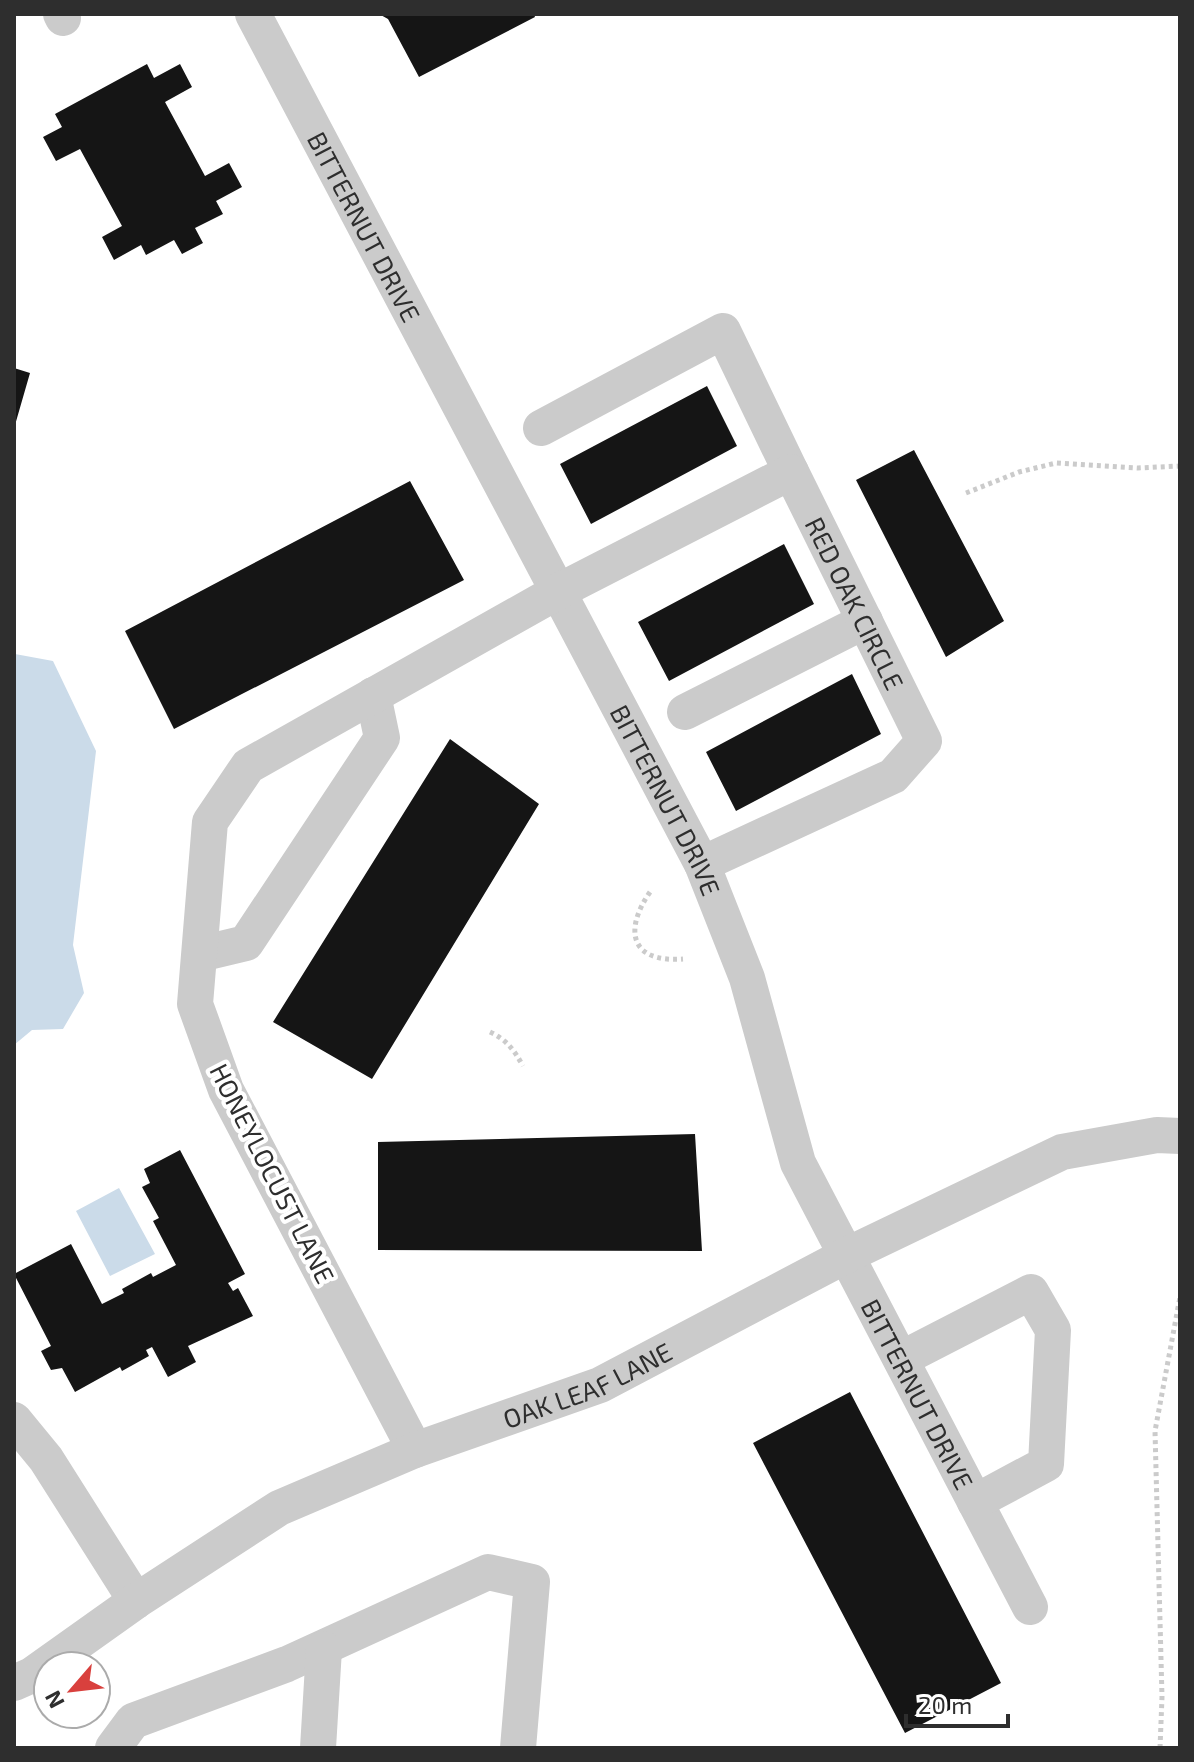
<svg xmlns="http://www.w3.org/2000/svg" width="1194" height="1762" font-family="'Exo 2',sans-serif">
<rect width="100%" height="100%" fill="#fff"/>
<path fill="#cbdbe9" d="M15 654 53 661 96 751 73 945 84 993 63 1029 32 1030 14 1045Z
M119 1188 155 1254 110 1276 76 1211Z"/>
<path fill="#151515" d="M379 14H534L535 17 419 77 388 19Z
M147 64 154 78 180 64 192 87 165 102 205 176 229 163 242 187 216 201 223 214 195 228 203 243 182 254 174 240 146 255 141 245 114 260 102 237 122 226 80 149 56 161 43 137 62 127 55 114Z
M14 368 30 373 15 425H14Z
M707 386 737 446 591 524 560 464Z
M914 450 1004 621 946 657 856 480Z
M410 481 464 580 174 729 125 631Z
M784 544 814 604 669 681 638 622Z
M852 674 881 734 736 811 706 752Z
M450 739 539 804 372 1079 273 1022Z
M695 1134 702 1251 378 1250V1142Z
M180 1150 245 1274 228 1283 233 1291 238 1288 253 1316 188 1346 196 1362 168 1377 152 1347 146 1350 149 1356 122 1371 120 1367 75 1392 62 1368 51 1370 41 1351 51 1346 14 1274 71 1244 102 1304 124 1293 122 1289 151 1273 153 1277 176 1265 153 1221 159 1218 142 1187 150 1183 144 1169Z
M850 1392 1001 1683 905 1733 753 1443Z"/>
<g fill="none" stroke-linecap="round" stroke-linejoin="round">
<path stroke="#cbcbcb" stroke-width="5" stroke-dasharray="4 4" stroke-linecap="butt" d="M966 493 1019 472 1056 463 1138 468 1180 466
M650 892C623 931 631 963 683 959
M490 1032C507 1040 514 1050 523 1066
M1160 1748 1162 1697 1155 1431 1180 1297"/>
<g stroke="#cbcbcb" stroke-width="36">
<path d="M61 14 63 18"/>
<path id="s1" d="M253 14 702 864 747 978 798 1163 1030 1607"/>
<path d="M541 428 723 331 791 472"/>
<path d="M685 712 865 621"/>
<path d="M200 954 246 943 382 738 373 695"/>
<path d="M901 1359 1031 1292 1053 1330 1046 1464 975 1502"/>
<path d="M14 1420 46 1459 136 1601"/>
<path id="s2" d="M415 1450 226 1090 195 1004 210 822 248 766 557 592 791 472 924 741 893 776 702 864"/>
<path id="s3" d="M14 1683 32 1675 136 1601 279 1508 415 1450 600 1385 847 1255 1062 1152 1157 1135 1180 1136"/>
<path d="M113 1748 133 1721 287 1664 488 1572 532 1582 518 1748"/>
<path d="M318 1748 324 1649"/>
</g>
</g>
<g text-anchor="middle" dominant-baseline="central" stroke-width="8" stroke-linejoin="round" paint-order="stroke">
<g font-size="26" fill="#2e2e2e" stroke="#fff">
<text stroke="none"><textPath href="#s1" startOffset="240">BITTERNUT DRIVE</textPath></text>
<text stroke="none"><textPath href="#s2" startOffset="1512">RED OAK CIRCLE</textPath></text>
<text stroke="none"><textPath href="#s1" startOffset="888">BITTERNUT DRIVE</textPath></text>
<text transform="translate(273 1173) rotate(63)">HONEYLOCUST LANE</text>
<text stroke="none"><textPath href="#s3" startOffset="650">OAK LEAF LANE</textPath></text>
<text stroke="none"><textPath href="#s1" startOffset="1536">BITTERNUT DRIVE</textPath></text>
</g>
</g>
<rect width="1194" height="1762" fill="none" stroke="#2e2e2e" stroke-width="32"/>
<g transform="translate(72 1690) rotate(242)"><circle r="38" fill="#ffffff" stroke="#ababab" stroke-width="2"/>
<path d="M0-6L14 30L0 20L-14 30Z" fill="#d9403d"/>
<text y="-12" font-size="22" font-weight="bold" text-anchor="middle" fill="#2e2e2e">N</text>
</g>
<path d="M906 1714v12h102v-12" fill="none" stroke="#2e2e2e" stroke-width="4"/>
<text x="918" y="1714" font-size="24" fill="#2e2e2e" stroke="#ffffff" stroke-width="6" paint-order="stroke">20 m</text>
</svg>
